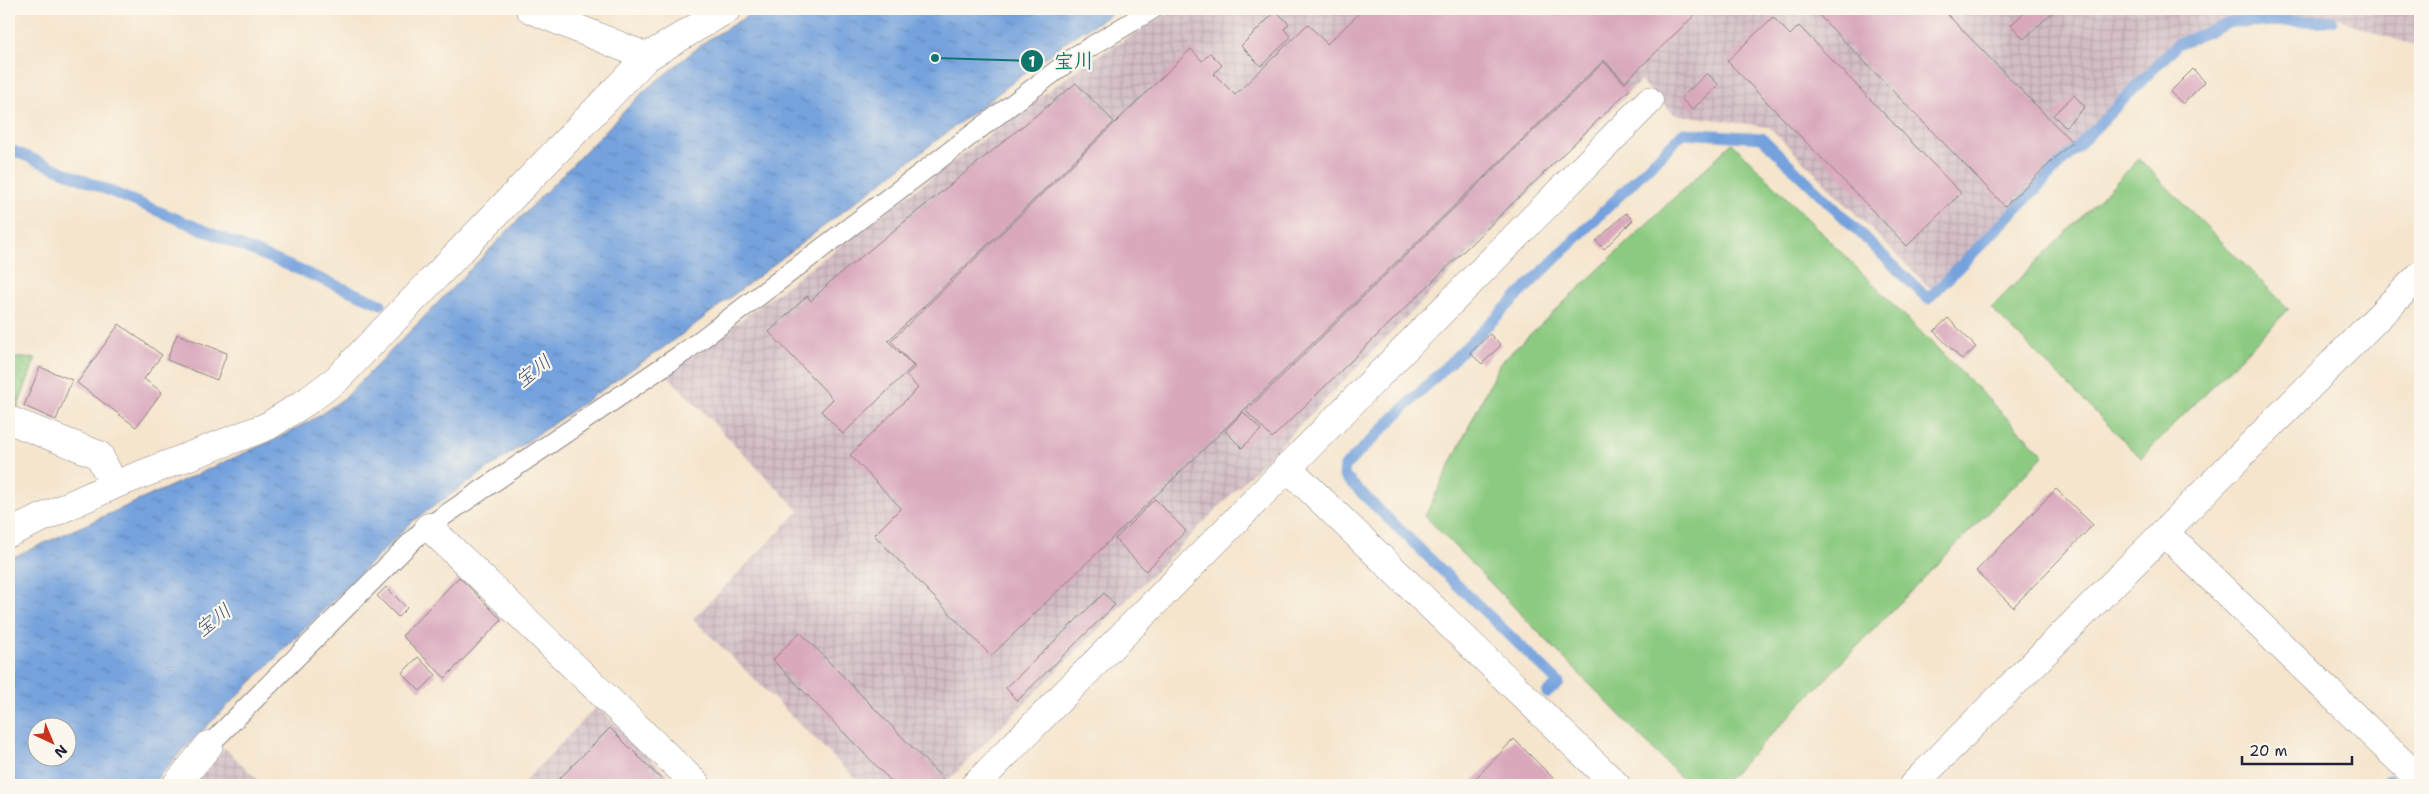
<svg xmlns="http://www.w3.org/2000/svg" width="2429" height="794" font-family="'Shantell Sans','Klee One',sans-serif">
<defs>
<pattern id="industrial-grid" width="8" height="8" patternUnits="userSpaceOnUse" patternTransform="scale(1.25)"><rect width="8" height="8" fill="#d2bdc5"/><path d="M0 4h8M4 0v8" fill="none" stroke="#b4a2aa"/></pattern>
<pattern id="park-dots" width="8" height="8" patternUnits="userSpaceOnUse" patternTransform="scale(1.25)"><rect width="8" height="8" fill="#8cca81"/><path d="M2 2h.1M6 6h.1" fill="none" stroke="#78ad70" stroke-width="1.8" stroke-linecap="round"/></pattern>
<pattern id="water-ripples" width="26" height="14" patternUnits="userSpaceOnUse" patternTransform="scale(1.25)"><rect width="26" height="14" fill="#74a2dd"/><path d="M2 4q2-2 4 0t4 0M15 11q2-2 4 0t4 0" fill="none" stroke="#5f84b4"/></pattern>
</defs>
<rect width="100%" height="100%" fill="#fbf7ec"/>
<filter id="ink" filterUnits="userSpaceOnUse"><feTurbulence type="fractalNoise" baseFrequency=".02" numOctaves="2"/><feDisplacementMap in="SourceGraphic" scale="10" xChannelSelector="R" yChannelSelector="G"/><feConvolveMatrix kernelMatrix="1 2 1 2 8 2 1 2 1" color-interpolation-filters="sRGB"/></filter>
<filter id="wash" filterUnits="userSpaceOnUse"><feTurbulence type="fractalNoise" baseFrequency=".0096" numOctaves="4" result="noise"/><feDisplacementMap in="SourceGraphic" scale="20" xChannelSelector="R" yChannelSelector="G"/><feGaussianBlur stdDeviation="1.12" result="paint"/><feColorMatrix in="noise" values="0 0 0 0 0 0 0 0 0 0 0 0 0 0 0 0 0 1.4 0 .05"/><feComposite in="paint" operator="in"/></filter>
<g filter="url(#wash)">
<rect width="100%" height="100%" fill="#f5e5cd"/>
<path fill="url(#industrial-grid)" d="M1175 9H2420V47L2360 28 2335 16 2232 20 2174 41 1932 290 1769 127 1674 114 1640 81 944 785H862L693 619 799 511 667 375 1083 65Z
M597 706 677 785H521Z
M225 748 263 785H194Z"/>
<path fill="#8cca81" stroke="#57765e" d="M1732 143 2044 455 1722 785H1688L1425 516 1500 363Z
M2139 159 2289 309 2141 458 1991 308Z"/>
<path fill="url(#park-dots)" stroke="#57765e" d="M9 358H36L17 409 9 406Z"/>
<path fill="url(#water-ripples)" stroke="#4b628c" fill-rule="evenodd" d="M759 9H1120L1071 38 677 338 414 520 181 752 151 785H9V559L280 437 317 417 346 397 643 92 706 41ZM38 726H68V756H38Z"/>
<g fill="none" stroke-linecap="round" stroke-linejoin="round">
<path stroke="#74a2dd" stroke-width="11" d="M9 149 381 304
M1547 693 1559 683 1344 476 1345 466 1683 133 1762 138 1928 299 2178 44 2232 22 2332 21
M2384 785 2389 780"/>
</g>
<g id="blocks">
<path fill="#d9a8bd" d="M1364 9H1701L1625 82 1604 60 991 656 874 535 901 508 850 455 918 388 906 375 915 367 891 341 1191 49 1202 61 1210 53 1222 65 1214 74 1235 95 1308 24 1327 44Z
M1813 9H1942L2072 142 2005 206Z
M2028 9H2056L2024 39 2011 25Z
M1276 11 1289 24 1284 29 1291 37 1261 66 1241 46Z
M1773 17 1790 35 1799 26 1961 193 1907 246 1727 61Z
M1604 62 1630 89 1272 438 1246 411Z
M2193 69 2205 82 2183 104 2170 92Z
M1707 73 1719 85 1692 110 1681 98Z
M1076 83 1114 122 888 341 913 366 843 434 821 411 833 399 769 332 807 296 811 301 830 282Z
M2074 95 2085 107 2065 127 2053 115Z
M1626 213 1633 220 1604 249 1596 241Z
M1948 318 1976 347 1962 360 1934 331Z
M119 324 162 355 144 379 162 392 136 427 77 383Z
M177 334 227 353 217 380 167 360Z
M1490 334 1501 345 1482 364 1470 353Z
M40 367 72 380 56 420 24 406Z
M1243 412 1261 430 1242 448 1225 431Z
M2056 489 2093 525 2013 607 1976 571Z
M1155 499 1186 531 1146 571 1115 539Z
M459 577 502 620 445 678 402 636Z
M386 587 407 608 398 617 377 596Z
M1104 593 1115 605 1017 701 1006 688Z
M800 632 943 779 936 785H895L773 660Z
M418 657 436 675 420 691 402 673Z
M610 728 667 785H553Z
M1514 739 1560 785H1469Z"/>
</g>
</g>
<g filter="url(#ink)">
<use href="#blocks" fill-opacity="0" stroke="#8c8484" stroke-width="1"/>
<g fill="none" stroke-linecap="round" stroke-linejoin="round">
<defs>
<path id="lane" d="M209 745 423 530 686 351 1077 55 1153 9"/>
<path id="street" d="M530 9 647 57
M9 420 99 455 114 485
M1287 467 1616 785
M429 527 697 785
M2164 532 2420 780
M9 533 114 485 268 426 309 400 337 379 647 57 727 9
M176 785 209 745
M975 785 1649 101
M1913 785 2420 275"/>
</defs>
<use href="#lane" stroke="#8c8484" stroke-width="21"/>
<use href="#street" stroke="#8c8484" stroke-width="29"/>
<use href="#lane" stroke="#fff" stroke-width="19"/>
<use href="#street" stroke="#fff" stroke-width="28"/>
</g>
</g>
<g text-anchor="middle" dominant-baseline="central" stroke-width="4.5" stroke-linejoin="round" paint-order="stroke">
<g font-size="20" font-style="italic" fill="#43557c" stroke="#fbf7ec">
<text transform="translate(533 371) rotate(-38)">宝川</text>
<text transform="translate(213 620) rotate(-38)">宝川</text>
</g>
</g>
<path fill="none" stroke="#0f766e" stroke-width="2" d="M935 58L1032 61"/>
<g fill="#0f766e" stroke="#fbf7ec" stroke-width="2">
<circle cx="935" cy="58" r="5"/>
<circle cx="1032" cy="61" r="12"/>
</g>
<g font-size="15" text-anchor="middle" font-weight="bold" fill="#fff">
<text x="1032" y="67">1</text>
</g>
<g font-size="20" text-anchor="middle" font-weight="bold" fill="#0f766e" stroke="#fbf7ec" stroke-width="4.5" stroke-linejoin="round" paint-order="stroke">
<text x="1074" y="68">宝川</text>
</g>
<rect width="2429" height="794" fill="none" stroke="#fbf7ec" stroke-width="30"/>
<g transform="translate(52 742) rotate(136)"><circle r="24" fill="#fbf7ec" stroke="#a4a2a5"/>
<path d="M0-4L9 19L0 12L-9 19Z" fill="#c8321e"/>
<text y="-8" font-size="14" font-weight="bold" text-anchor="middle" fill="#22223b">N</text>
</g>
<path d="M2242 756v8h110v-8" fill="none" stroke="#22223b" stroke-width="2.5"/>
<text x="2249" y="756" font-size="15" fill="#22223b" stroke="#fbf7ec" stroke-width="4" paint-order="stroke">20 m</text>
</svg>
